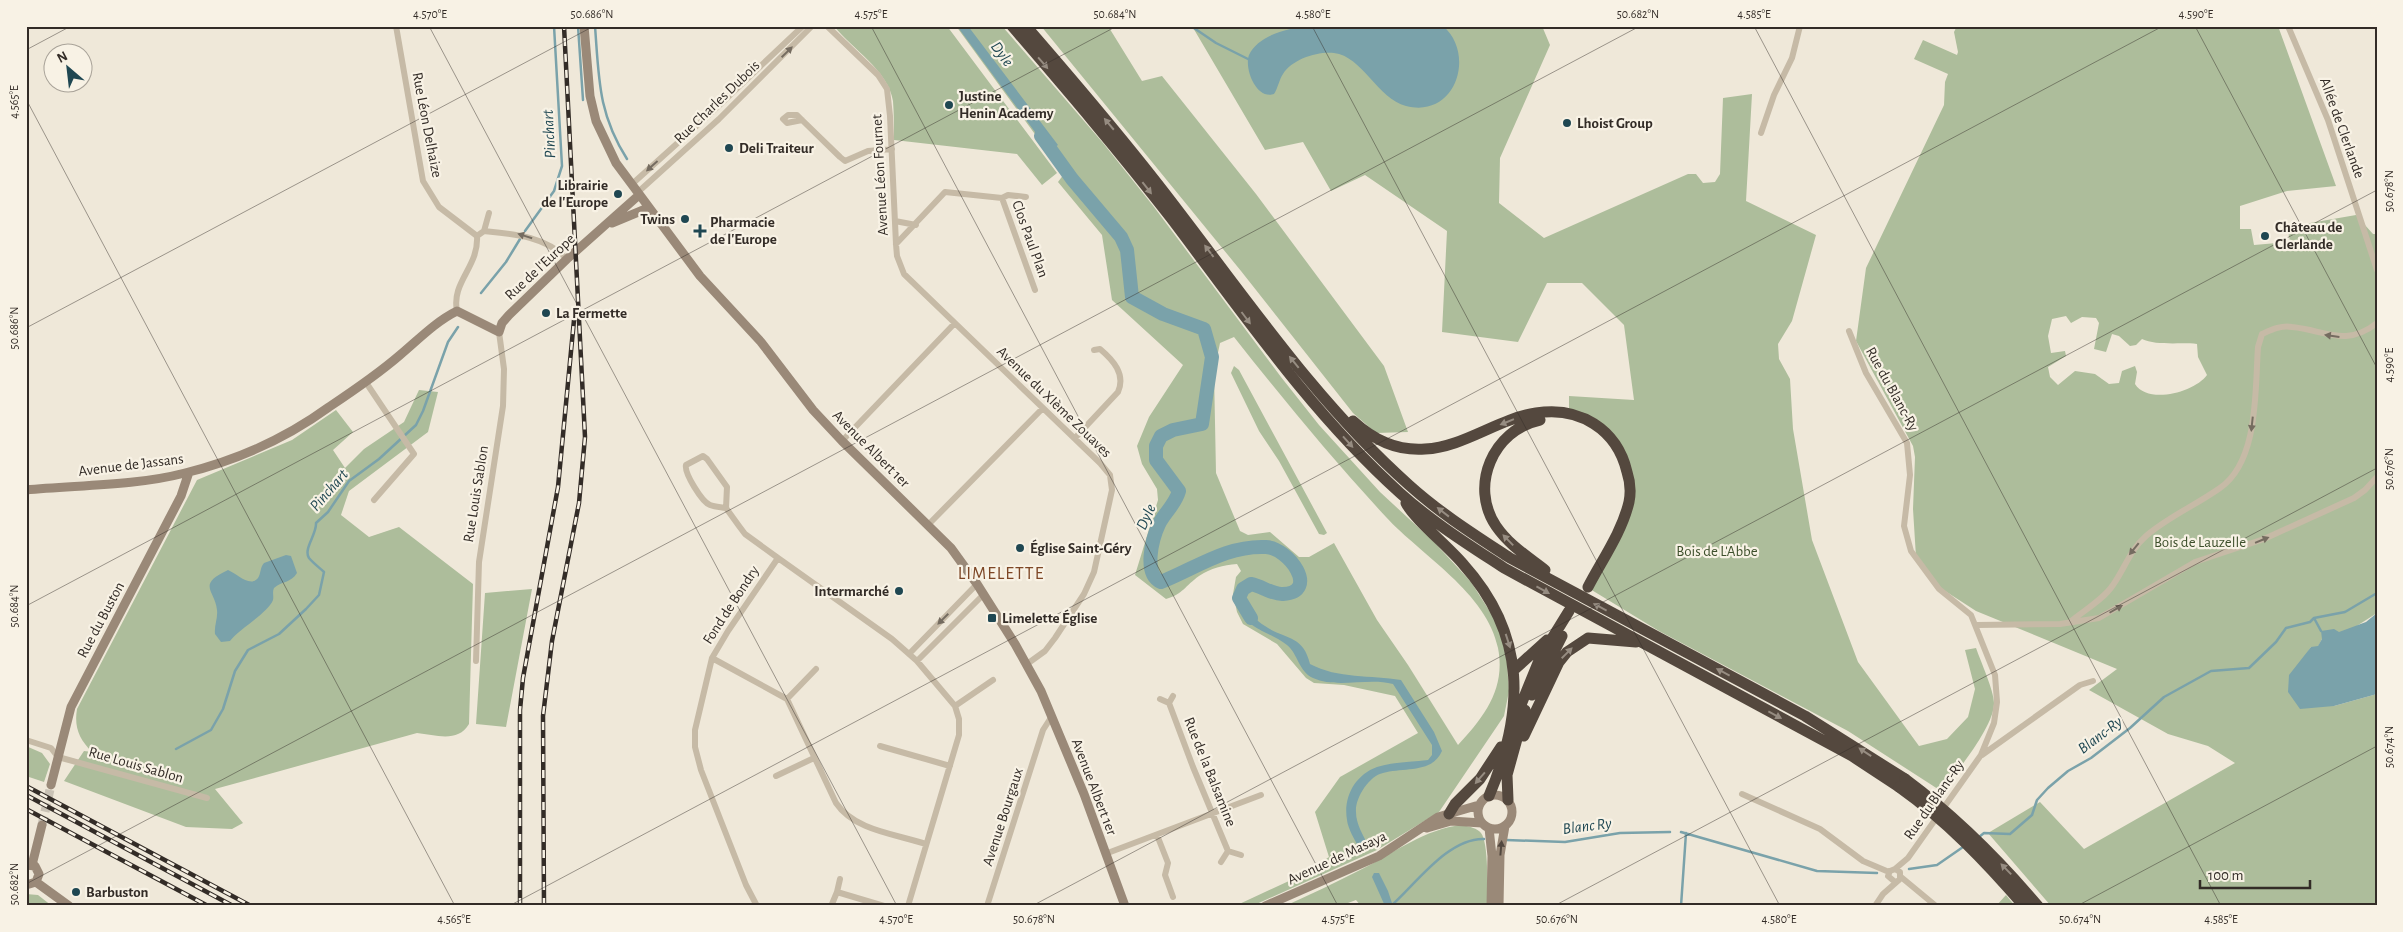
<svg xmlns="http://www.w3.org/2000/svg" width="2403" height="932" font-family="'Alegreya Sans',sans-serif">
<rect width="100%" height="100%" fill="#efe8d9"/>
<path fill="#adbd9b" fill-rule="evenodd" d="M834 26H947L1057 173 1042 185 1017 154 894 140C894 127 894 114 893 101 888 70 852 49 834 26Z
M956 26H1002L1103 143 1154 207 1281 377 1319 425 1380 492 1434 542 1471 582 1494 618 1506 648 1509 691 1504 716 1439 812 1377 850 1252 906H1235L1304 874 1329 857 1315 812 1340 777 1418 733 1395 696 1344 685 1314 683 1306 678 1277 644 1243 624 1237 612 1233 594 1236 577 1241 571 1237 564C1223 565 1211 568 1199 576 1185 586 1183 594 1166 599L1135 575 1158 500 1157 489 1142 464 1137 446 1149 417 1183 365 1112 300 1102 235 1058 182 1064 174ZM1234 337C1283 399 1332 459 1386 517 1421 555 1487 593 1498 648 1506 689 1484 717 1458 745L1408 665 1377 620 1334 543 1309 557H1299L1270 532 1248 535 1240 531 1216 473 1214 372 1220 343Z
M1041 26H1108L1142 81 1162 76 1256 194 1384 366 1408 432 1376 433 1353 413 1241 271Z
M1192 26H1542L1550 45 1500 158 1499 203 1544 238 1688 174H1696L1703 183 1715 182 1720 174 1723 98 1752 94 1746 201 1816 235 1792 321 1778 344 1779 359 1790 379 1793 429 1812 540 1858 662 1919 746 1947 739 1968 717 1975 689 1965 650 1976 648C1981 662 1994 691 1994 703 1995 725 1956 774 1941 791L1848 731 1659 631 1590 589 1627 518 1623 448 1569 410V396L1634 400 1624 325 1582 283H1547L1518 342 1442 332 1447 231 1365 175 1331 191 1303 142 1265 150Z
M1957 26H2278L2336 186 2287 191 2240 206V229H2251L2254 245 2277 243 2287 251 2292 250 2287 227 2356 215 2373 234H2377V613L2352 629 2322 639 2318 647H2311L2307 653 2334 706 2377 694V906H2051L1988 833 2040 802 2084 849 2235 763 2208 746 2168 734 2089 690 2117 669 1976 611 1942 589 1916 557 1913 509 1915 457 1913 446 1856 341 1866 268 1944 105 1945 82 1948 74 1914 59 1923 40 1957 55 1958 52 1954 32ZM2066 316 2071 323 2082 317 2096 318 2099 323 2094 349 2106 352 2112 334 2119 336 2130 346 2136 345 2142 339C2156 346 2181 342 2197 344L2198 357 2207 375C2195 392 2148 405 2135 384L2137 372 2135 366 2122 371 2119 383 2109 384 2095 374 2075 371 2058 385 2050 377 2048 367 2066 356 2065 351 2051 353 2048 336 2052 319Z
M1234 366 1239 370 1327 533 1324 535 1319 534 1279 461 1259 431 1231 373Z
M419 390 438 392 428 432 349 491 341 515 369 537 399 527 473 584 469 724C458 743 436 735 417 733L215 789 243 823 232 829 186 827 64 781 84 751 92 752C79 739 74 727 77 709L197 480 292 440 336 410 353 432 333 450 345 468 364 449 404 422Z
M532 589 506 727 476 724 485 593Z
M26 746 42 753 50 764 44 782 26 776Z
M1463 825C1470 827 1477 828 1481 833 1489 843 1487 891 1488 906H1361L1356 900 1340 906H1285C1311 894 1337 882 1362 869 1394 853 1426 828 1463 825Z
M26 894 38 895 52 906H26Z
M2006 895 2015 906H1996Z"/>
<path fill="#7aa2aa" d="M957 26H968L1058 145 1049 151Z
M1308 26 1318 29 1334 26H1443C1476 54 1456 119 1406 106 1378 99 1362 56 1334 53 1318 51 1292 59 1283 74 1279 80 1278 88 1274 94 1256 100 1244 68 1249 55 1258 35 1289 28 1308 26Z
M286 555 291 556 297 573C291 583 282 581 274 588 272 592 274 596 273 600 268 613 239 629 230 641L221 642 215 634C214 626 218 618 217 610 215 590 196 585 228 570 236 573 250 588 258 578 261 574 260 567 264 563Z
M1241 603H1244C1250 612 1255 620 1265 626 1285 640 1303 634 1310 664 1338 679 1371 675 1401 680L1434 732 1442 751C1432 774 1404 767 1383 773 1369 776 1355 798 1356 812 1356 824 1363 835 1368 845L1363 849 1359 848C1355 840 1348 829 1347 820 1343 797 1355 775 1377 767 1392 762 1412 762 1428 760L1432 755V745L1393 684C1368 677 1338 689 1313 678 1299 672 1298 654 1287 645 1268 630 1247 631 1238 605Z
M2377 613V694L2334 706 2300 709 2288 692 2289 675 2311 647 2318 646 2322 639 2321 631 2334 629 2339 632 2366 622Z
M1374 873H1379L1388 891 1393 906H1385L1372 877Z"/>
<g fill="none" stroke-linecap="round" stroke-linejoin="round">
<path stroke="#7aa2aa" stroke-width="2.5" d="M578 26 583 100
M595 26C599 79 598 113 627 159
M1191 26 1216 43 1248 59
M525 231 554 191 562 166 554 26
M481 293 506 262 520 239
M2314 618 2321 631
M176 749 211 730 223 709 235 671 248 650 279 634 306 609 319 595 324 572C320 568 313 563 309 558 303 549 317 534 316 523L328 512 349 481 379 459 416 425 423 411 448 342 458 327
M1681 832 1817 871 1877 873
M1979 837 1984 833 2010 834 2032 815 2037 800 2048 788 2068 771 2091 758 2130 728 2164 697 2211 671 2249 668 2276 642 2286 628 2310 622 2314 618 2345 612 2377 593
M1506 840 1565 842 1620 833 1670 832
M1909 869 1937 865 1963 847
M1391 906C1416 884 1448 838 1484 839
M1681 906 1686 833"/>
<path stroke="#7aa2aa" stroke-width="14" d="M1041 136 1072 179 1121 237 1127 250 1132 297 1163 314 1204 329 1212 357 1202 424 1173 430 1161 436 1156 446V460L1179 491C1175 505 1165 512 1159 524 1152 539 1143 574 1161 582 1196 568 1227 545 1266 547 1289 548 1320 592 1283 594 1273 595 1262 586 1251 584L1243 589 1239 598 1251 618"/>
<path stroke="#c9c2b5" stroke-width="9" stroke-dasharray="9 4.5" stroke-linecap="butt" d="M42 825 51 785"/>
<path stroke="#c6baa6" stroke-width="6" d="M396 26 423 181 439 207 477 236
M827 26 878 75 887 89 890 116 896 244 897 256 904 274 1100 463 1110 475 1112 490 1094 572 1084 594 1055 638 1045 651 1027 664
M2288 26 2328 120 2377 270
M802 120 787 123 783 119 788 115H797L802 120 840 157 845 161 868 151 892 149
M1761 133 1774 95 1792 58 1800 26
M631 185 712 112 803 26
M637 193 719 119 812 26
M1002 198 1008 195 1026 197
M895 221 916 225
M484 231 489 213
M477 236 484 231C514 234 545 236 567 259
M896 244 945 192 1002 198 1035 290
M457 311C451 282 479 267 477 236
M1849 331 1866 373 1907 443 1910 475 1904 526 1911 551 1939 589 1971 615 1995 675 1997 702 1994 723 1981 755 1908 858 1895 869
M365 381 414 454 374 500
M1075 438 1118 392C1126 374 1113 360 1100 349L1094 350
M842 441 954 324
M726 508C721 507 715 507 710 505 702 502 684 473 686 465L703 456 707 459 727 487 726 508 739 526 745 534 778 558
M928 525 1043 408
M2070 622C2083 611 2103 600 2113 585 2125 568 2130 550 2146 536 2168 517 2196 505 2220 488 2259 461 2255 389 2258 347L2262 334C2271 330 2281 325 2292 327 2325 330 2345 348 2377 323
M1977 625 2060 624 2099 618 2195 562 2264 539 2354 498 2365 490 2377 477
M909 654 977 584
M712 658 787 699 836 803C855 831 896 834 926 844
M476 661 479 562 503 406 504 369 499 332
M917 661 983 595
M787 699 816 669
M1160 699 1169 703 1193 767 1228 851 1221 862
M1169 703 1173 696
M955 706 993 680
M26 740 51 748 58 757 207 798
M880 746 950 766
M1982 755 2080 685 2093 681
M776 776 814 758
M1742 794 1820 829 1863 861 1889 872
M1157 835 1168 863 1165 875 1173 897
M1228 851 1241 855
M1105 854 1261 795
M1901 877 1936 906
M840 879 837 892 884 906
M832 904 837 892
M757 906 746 885 701 770 695 747V730L712 658 728 631 778 558 892 639 917 661 955 706 959 719V735L908 906
M987 906 1043 730 1052 716
M1875 906 1883 894 1900 879V872L1895 869 1890 871 1888 876 1895 882"/>
<path stroke="#9a8978" stroke-width="9" d="M584 26 590 96 596 121 616 163 700 276 761 342 813 410 842 441 951 548 977 584 1015 644 1041 691 1084 794 1125 906
M612 223 648 208
M26 490C77 485 135 486 185 473 238 460 285 439 329 407 353 391 378 374 400 355 418 340 435 322 457 311L499 332 502 323 509 315 567 259 639 195
M51 785 71 707 181 496 189 472
M1478 812a17 17 0 1 1 34 0a17 17 0 1 1-34 0Z
M1427 828 1451 821 1482 823
M1489 828 1492 856 1491 906
M32 865 42 825
M36 882 69 906
M26 885 36 882 39 874 35 866 26 865
M1265 906 1379 856 1438 817 1479 805
M1499 906 1500 855 1505 826"/>
<path stroke="#54483e" stroke-width="11" d="M1012 26C1066 89 1120 152 1171 218 1243 313 1311 413 1400 493 1432 522 1469 545 1504 568L1852 756 1899 787
M1026 26C1079 87 1132 149 1180 213 1252 307 1320 406 1409 485 1440 513 1475 535 1510 558L1805 716 1905 779
M1540 420C1493 430 1469 486 1496 526 1509 545 1527 556 1545 570
M1353 421C1374 440 1396 451 1425 449 1464 447 1497 419 1536 413 1579 406 1617 429 1627 472 1630 481 1631 492 1629 502 1622 532 1602 560 1588 587
M1406 503C1414 519 1449 547 1463 564 1527 635 1525 711 1489 796
M1515 669 1547 640
M1532 695 1562 636
M1516 717 1540 658 1569 611
M1524 736 1559 662 1567 652 1588 638 1636 642
M1508 800 1507 775 1525 710
M1449 814 1455 804 1480 779 1501 747"/>
<defs>
<path id="rail" d="M26 786 251 906
M26 795 233 906
M26 809 208 906
M520 906V710L523 678 558 487 574 320
M544 906 543 716 552 641 579 503 585 437 564 26"/>
</defs>
<use href="#rail" stroke="#332c27" stroke-width="4.5"/>
<use href="#rail" stroke="#f8f2e5" stroke-width="2.5" stroke-dasharray="8" stroke-linecap="butt"/>
<path stroke="#54483e" stroke-width="11" d="M1905 779C1955 816 1998 859 2038 906
M1899 787C1947 821 1986 862 2024 906"/>
</g>
<defs><path id="oneway-solid" d="M-6-.8H1V-3.2L6.5 0L1 3.2V.8H-6Z" transform="scale(1.25)"/></defs>
<g fill="#756c60">
<use href="#oneway-solid" transform="translate(787 52) rotate(-44)"/>
<use href="#oneway-solid" transform="translate(652 166) rotate(138)"/>
<use href="#oneway-solid" transform="translate(525 236) rotate(-163)"/>
<use href="#oneway-solid" transform="translate(2332 336) rotate(-172)"/>
<use href="#oneway-solid" transform="translate(2252 424) rotate(96)"/>
<use href="#oneway-solid" transform="translate(2262 540) rotate(-22)"/>
<use href="#oneway-solid" transform="translate(2134 549) rotate(129)"/>
<use href="#oneway-solid" transform="translate(2116 609) rotate(-30)"/>
<use href="#oneway-solid" transform="translate(943 619) rotate(135)"/>
</g>
<g fill="#968c81">
<use href="#oneway-solid" transform="translate(1043 63) rotate(49)"/>
<use href="#oneway-solid" transform="translate(1109 124) rotate(-130)"/>
<use href="#oneway-solid" transform="translate(1147 188) rotate(52)"/>
<use href="#oneway-solid" transform="translate(1209 251) rotate(-127)"/>
<use href="#oneway-solid" transform="translate(1246 318) rotate(53)"/>
<use href="#oneway-solid" transform="translate(1294 362) rotate(-129)"/>
<use href="#oneway-solid" transform="translate(1507 422) rotate(158)"/>
<use href="#oneway-solid" transform="translate(1348 442) rotate(48)"/>
<use href="#oneway-solid" transform="translate(1443 512) rotate(-142)"/>
<use href="#oneway-solid" transform="translate(1508 540) rotate(-134)"/>
<use href="#oneway-solid" transform="translate(1543 590) rotate(29)"/>
<use href="#oneway-solid" transform="translate(1600 607) rotate(-152)"/>
<use href="#oneway-solid" transform="translate(1508 641) rotate(72)"/>
<use href="#oneway-solid" transform="translate(1567 653) rotate(-45)"/>
<use href="#oneway-solid" transform="translate(1723 672) rotate(-152)"/>
<use href="#oneway-solid" transform="translate(1775 715) rotate(28)"/>
<use href="#oneway-solid" transform="translate(1865 752) rotate(-146)"/>
<use href="#oneway-solid" transform="translate(1480 778) rotate(131)"/>
<use href="#oneway-solid" transform="translate(2006 869) rotate(-134)"/>
</g>
<use fill="#52483f" href="#oneway-solid" transform="translate(1501 848) rotate(-85)"/>
<path fill="none" stroke="#332c27" stroke-width="1" stroke-opacity="0.45" d="M429 26 897 906M871 26 1338 906M1312 26 1780 906M1754 26 2221 906M2195 26 2377 368M26 50 71 26M26 99 455 906M26 328 594 26M26 606 1117 26M26 884 1640 26M509 906 2163 26M1032 906 2377 190M1554 906 2377 468M2077 906 2377 746"/>
<g fill="#1f4752" stroke="#f8f2e5" stroke-width="2">
<circle cx="949" cy="105" r="5"/>
<circle cx="1567" cy="123" r="5"/>
<circle cx="729" cy="148" r="5"/>
<circle cx="618" cy="194" r="5"/>
<circle cx="685" cy="219" r="5"/>
<path d="M697.5 223.5h5v5h5v5h-5v5h-5v-5h-5v-5h5z"/>
<circle cx="2265" cy="236" r="5"/>
<circle cx="546" cy="313" r="5"/>
<circle cx="1020" cy="548" r="5"/>
<circle cx="899" cy="591" r="5"/>
<rect x="987" y="613" width="10" height="10" rx="2.5"/>
<circle cx="76" cy="892" r="5"/>
</g>
<g text-anchor="middle" dominant-baseline="central" stroke-width="4.5" stroke-linejoin="round" paint-order="stroke">
<g font-size="15" font-weight="bold" fill="#332c27" stroke="#f8f2e5" text-anchor="start">
<text x="959" y="96">Justine<tspan x="959" dy="17">Henin Academy</tspan></text>
<text x="1577" y="123">Lhoist Group</text>
<text x="739" y="148">Deli Traiteur</text>
<text x="608" y="185" text-anchor="end">Librairie<tspan x="608" dy="17">de l'Europe</tspan></text>
<text x="675" y="219" text-anchor="end">Twins</text>
<text x="710" y="222">Pharmacie<tspan x="710" dy="17">de l'Europe</tspan></text>
<text x="2275" y="227">Château de<tspan x="2275" dy="17">Clerlande</tspan></text>
<text x="556" y="313">La Fermette</text>
<text x="1030" y="548">Église Saint-Géry</text>
<text x="889" y="591" text-anchor="end">Intermarché</text>
<text x="1002" y="618">Limelette Église</text>
<text x="86" y="892">Barbuston</text>
</g>
<g font-size="15" fill="#332c27" stroke="#f8f2e5">
<text transform="translate(717 102) rotate(-44)">Rue Charles Dubois</text>
<text transform="translate(427 125) rotate(79)">Rue Léon Delhaize</text>
<text transform="translate(2342 128) rotate(70)">Allée de Clerlande</text>
<text transform="translate(880 175) rotate(-93)">Avenue Léon Fournet</text>
<text transform="translate(1030 239) rotate(70)">Clos Paul Plan</text>
<text transform="translate(540 267) rotate(-43)">Rue de l'Europe</text>
<text transform="translate(1892 389) rotate(61)">Rue du Blanc-Ry</text>
<text transform="translate(1054 402) rotate(44)">Avenue du XIème Zouaves</text>
<text transform="translate(871 449) rotate(45)">Avenue Albert 1er</text>
<text transform="translate(131 465) rotate(-7)">Avenue de Jassans</text>
<text transform="translate(476 494) rotate(-81)">Rue Louis Sablon</text>
<text transform="translate(731 605) rotate(-57)">Fond de Bondry</text>
<text transform="translate(101 620) rotate(-62)">Rue du Buston</text>
<text transform="translate(136 765) rotate(16)">Rue Louis Sablon</text>
<text transform="translate(1210 772) rotate(68)">Rue de la Balsamine</text>
<text transform="translate(1094 787) rotate(69)">Avenue Albert 1er</text>
<text transform="translate(1934 800) rotate(-55)">Rue du Blanc-Ry</text>
<text transform="translate(1003 817) rotate(-72)">Avenue Bourgaux</text>
<text transform="translate(1337 858) rotate(-25)">Avenue de Masaya</text>
</g>
<g font-size="15" fill="#3e502c" stroke="#f8f2e5">
<text x="2200" y="542">Bois de Lauzelle</text>
<text x="1717" y="551">Bois de L'Abbe</text>
</g>
<g font-size="16" font-style="italic" fill="#1f4752" stroke="#f8f2e5">
<text transform="translate(1002 54) rotate(54)">Dyle</text>
<text transform="translate(549 134) rotate(-93)">Pinchart</text>
<text transform="translate(329 490) rotate(-49)">Pinchart</text>
<text transform="translate(1146 517) rotate(-65)">Dyle</text>
<text transform="translate(2100 735) rotate(-37)">Blanc-Ry</text>
<text transform="translate(1587 826) rotate(-7)">Blanc Ry</text>
</g>
<g font-size="18" letter-spacing="1" fill="#7d4625" stroke="#f8f2e5">
<text x="1001" y="574">LIMELETTE</text>
</g>
</g>
<rect width="2403" height="932" fill="none" stroke="#f8f2e5" stroke-width="55"/>
<g transform="translate(68 68) rotate(332)"><circle r="24" fill="#f8f2e5" stroke="#a9a399"/>
<path d="M0-4L9 19L0 12L-9 19Z" fill="#1f4752"/>
<text y="-8" font-size="14" font-weight="bold" text-anchor="middle" fill="#332c27">N</text>
</g>
<path d="M2200 880v8h110v-8" fill="none" stroke="#332c27" stroke-width="2.5"/>
<text x="2208" y="880" font-size="15" fill="#332c27" stroke="#f8f2e5" stroke-width="4" paint-order="stroke">100 m</text>
<rect x="28" y="28" width="2348" height="876" fill="none" stroke="#332c27" stroke-width="2"/>
<g font-size="12" text-anchor="middle" fill="#332c27">
<text x="430" y="18">4.570°E</text>
<text x="592" y="18">50.686°N</text>
<text x="871" y="18">4.575°E</text>
<text x="1115" y="18">50.684°N</text>
<text x="1313" y="18">4.580°E</text>
<text x="1638" y="18">50.682°N</text>
<text x="1754" y="18">4.585°E</text>
<text x="2196" y="18">4.590°E</text>
<text transform="translate(14 102) rotate(-90)" y="4">4.565°E</text>
<text transform="translate(2389 191) rotate(-90)" y="4">50.678°N</text>
<text transform="translate(14 328) rotate(-90)" y="4">50.686°N</text>
<text transform="translate(2389 365) rotate(-90)" y="4">4.590°E</text>
<text transform="translate(2389 469) rotate(-90)" y="4">50.676°N</text>
<text transform="translate(14 606) rotate(-90)" y="4">50.684°N</text>
<text transform="translate(2389 747) rotate(-90)" y="4">50.674°N</text>
<text transform="translate(14 884) rotate(-90)" y="4">50.682°N</text>
<text x="454" y="923">4.565°E</text>
<text x="896" y="923">4.570°E</text>
<text x="1034" y="923">50.678°N</text>
<text x="1338" y="923">4.575°E</text>
<text x="1557" y="923">50.676°N</text>
<text x="1779" y="923">4.580°E</text>
<text x="2080" y="923">50.674°N</text>
<text x="2221" y="923">4.585°E</text>
</g>
</svg>
